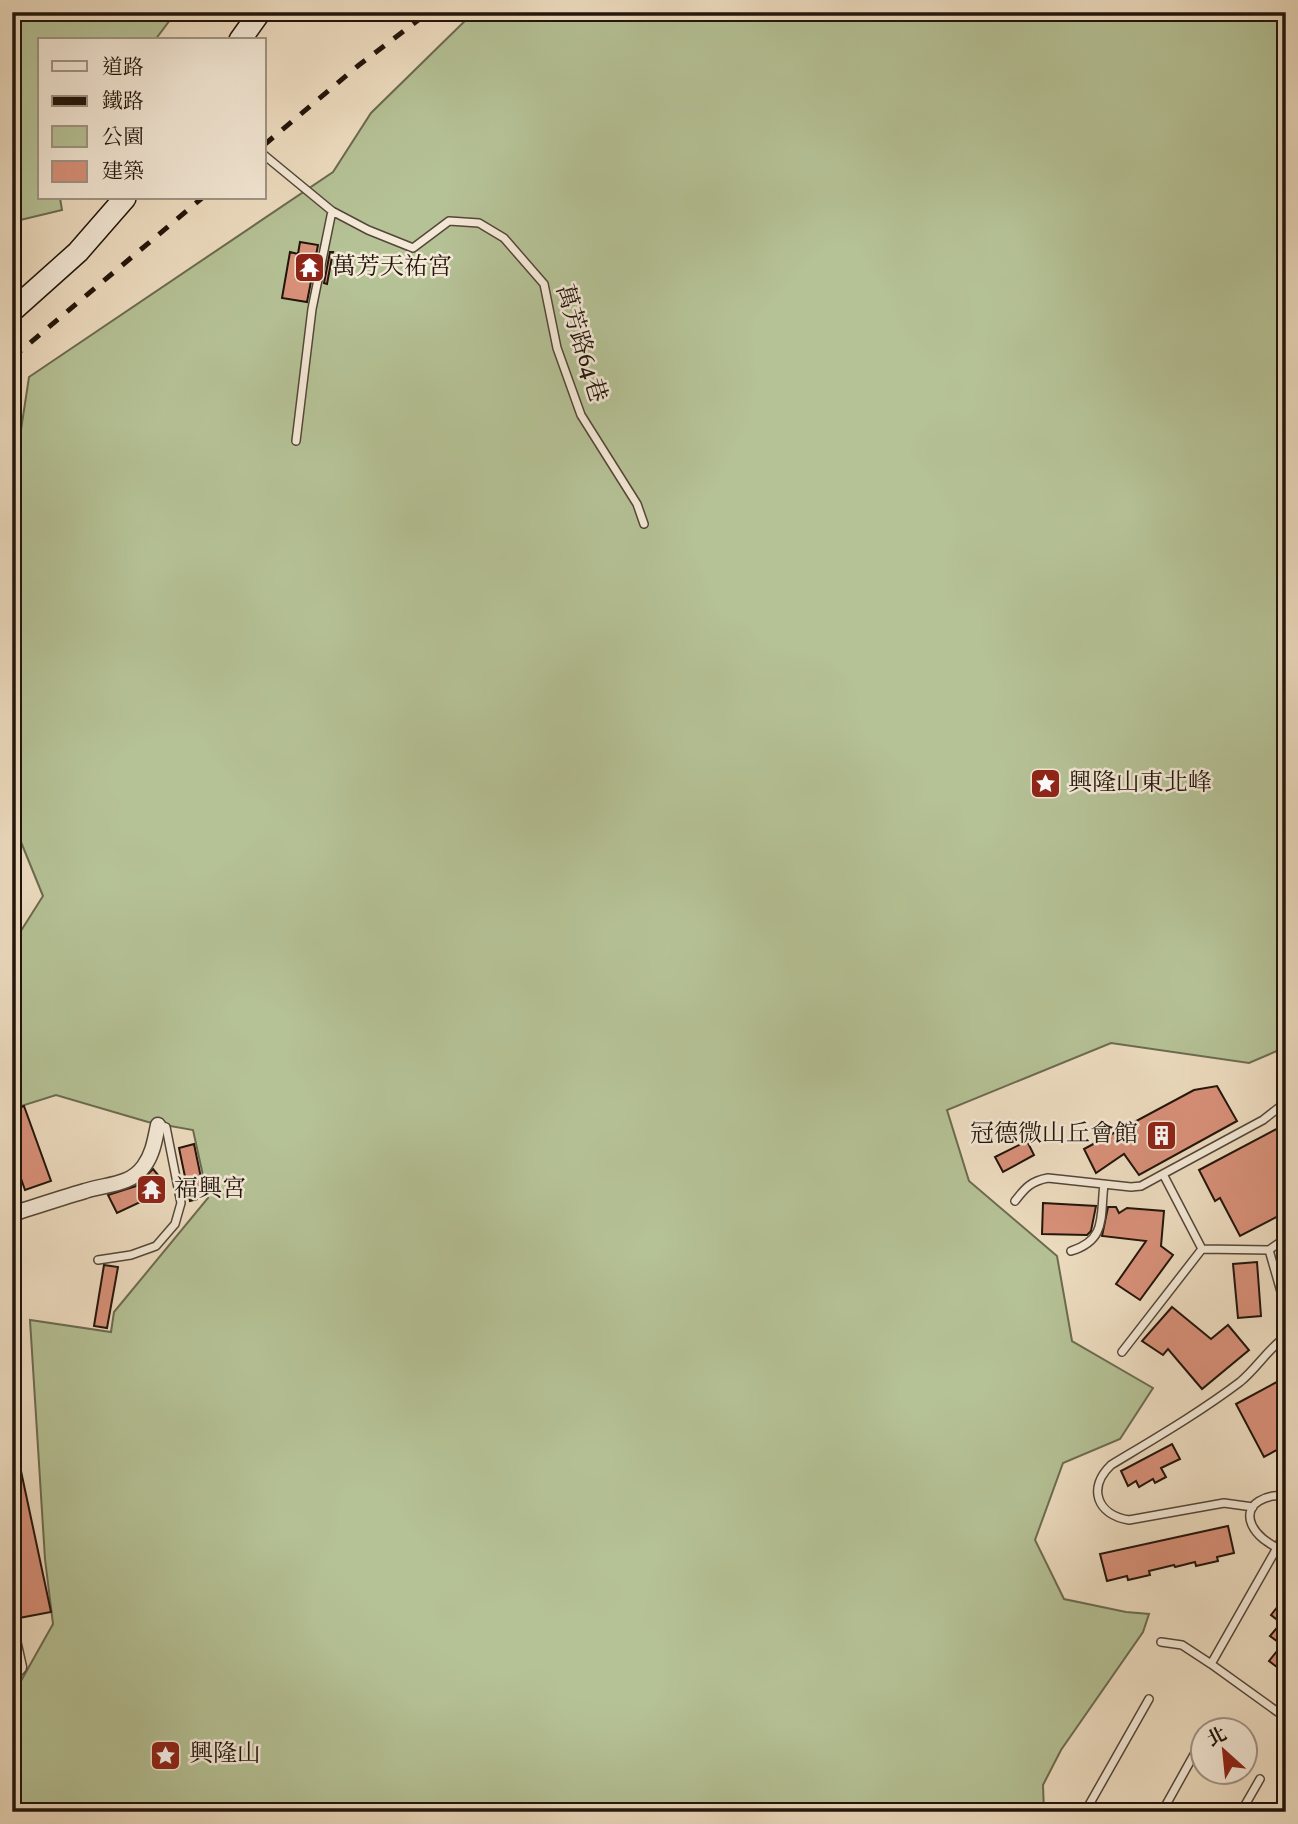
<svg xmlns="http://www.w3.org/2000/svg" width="1298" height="1824" font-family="Vollkorn,'Noto Serif TC',serif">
<rect width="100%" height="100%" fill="#eeddc1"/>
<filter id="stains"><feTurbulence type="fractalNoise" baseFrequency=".00286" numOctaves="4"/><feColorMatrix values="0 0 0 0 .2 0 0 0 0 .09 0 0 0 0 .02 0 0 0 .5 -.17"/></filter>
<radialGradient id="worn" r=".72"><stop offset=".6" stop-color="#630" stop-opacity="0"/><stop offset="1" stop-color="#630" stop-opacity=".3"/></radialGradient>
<path fill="#b5c296" stroke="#6b6b50" stroke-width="2" d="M12 12H176L155 40H40V198H60L62 210 12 222Z
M474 12H1286V1047L1249 1063 1111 1043 947 1110 969 1181 1057 1256 1072 1341 1153 1388 1120 1439 1063 1463 1035 1540 1064 1599 1126 1612 1149 1614 1143 1632 1061 1750 1043 1785 1044 1812H12V1691L17 1688 53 1624 45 1559 30 1320 111 1332 114 1312 208 1198 193 1130 148 1122 56 1095 12 1109V945L43 896 12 820V478L14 476 29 377 333 172 371 113Z"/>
<path fill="#d9917a" stroke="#21140b" stroke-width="2" d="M300 242 318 245 307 302 282 298 290 252 298 254Z
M330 252H333L327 284 324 283Z
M1217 1086 1237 1121 1139 1175 1124 1154 1096 1173 1084 1149 1194 1090Z
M24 1106 51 1181 25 1190 12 1153V1110Z
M1286 1124V1212L1240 1236 1220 1198 1215 1201 1199 1170Z
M1027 1141 1034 1155 1003 1172 995 1157Z
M194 1144 205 1197 190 1201 179 1148Z
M153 1169 163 1181 149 1198 117 1213 108 1195 136 1186Z
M1043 1203 1096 1206 1091 1231 1087 1235 1042 1234Z
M1108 1207H1116L1119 1213 1127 1208 1164 1211 1161 1246 1173 1255 1140 1300 1116 1284 1146 1241 1102 1236Z
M1257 1262 1261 1316 1238 1318 1233 1264Z
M104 1265 118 1267 107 1328 94 1326Z
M1172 1307 1211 1339 1228 1325 1249 1350 1202 1389 1168 1349 1163 1355 1142 1341Z
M1286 1377V1445L1264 1457 1236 1404Z
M1172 1444 1180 1459 1161 1468 1166 1477 1155 1483 1153 1479 1139 1487 1136 1481 1128 1486 1121 1471Z
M18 1457 51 1612 19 1618 12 1585V1458Z
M1228 1526 1234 1553 1217 1557 1218 1561 1196 1566 1195 1562 1175 1567 1174 1565 1149 1571 1150 1575 1128 1580 1127 1576 1107 1581 1100 1554Z
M1286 1596V1674L1269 1661 1282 1645 1270 1636 1281 1623 1271 1615Z"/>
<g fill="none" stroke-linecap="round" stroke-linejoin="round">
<defs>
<path id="lane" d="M264 155 332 211 368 230 413 248 449 221 479 223 504 238 544 284 557 348 581 415 637 504 644 524
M296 441 312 309 332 211
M1163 1174 1263 1120 1286 1102
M12 1193 18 1212
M1015 1201C1025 1188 1031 1181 1048 1178L1131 1187 1141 1186 1163 1174 1202 1249 1269 1250 1286 1309
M1269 1250 1286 1238
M1071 1251C1107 1240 1100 1217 1104 1184
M98 1260 131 1255 156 1246 175 1224 181 1203 166 1127 158 1125
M1122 1352 1202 1249
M1253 1507 1224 1503 1129 1520C1097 1515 1087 1488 1111 1465 1154 1439 1199 1413 1240 1382 1257 1368 1268 1349 1286 1336
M1286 1532 1211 1664 1286 1718
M1277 1548C1267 1542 1257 1536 1252 1525 1242 1503 1269 1493 1286 1496
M1161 1642 1182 1645 1211 1664
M1085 1812 1149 1699
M1162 1812 1201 1742
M1241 1812 1260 1779"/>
<path id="street" d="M12 1214C37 1206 61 1198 85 1191 106 1184 130 1186 144 1166 153 1154 155 1139 158 1125
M12 1636 19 1667 12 1674"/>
<path id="secondary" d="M240 40 260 12
M12 311 78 252 125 198"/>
</defs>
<use href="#lane" stroke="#544638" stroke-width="10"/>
<use href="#street" stroke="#544638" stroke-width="17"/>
<use href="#secondary" stroke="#21140b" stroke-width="24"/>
<use href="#lane" stroke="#f4e9d7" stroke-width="7"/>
<use href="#street" stroke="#f4e9d7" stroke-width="14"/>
<use href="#secondary" stroke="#f4e9d7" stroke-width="21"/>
<path stroke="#21140b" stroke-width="5" stroke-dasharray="12 12" stroke-linecap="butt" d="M264 145 359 65 429 12
M12 358 202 198"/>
</g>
<defs>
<symbol id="temple-square" viewBox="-11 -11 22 22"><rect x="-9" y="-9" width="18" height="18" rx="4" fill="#8f2418" stroke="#f4e9d7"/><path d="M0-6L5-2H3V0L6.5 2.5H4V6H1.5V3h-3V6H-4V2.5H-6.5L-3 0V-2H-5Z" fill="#fff"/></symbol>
<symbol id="sight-square" viewBox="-11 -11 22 22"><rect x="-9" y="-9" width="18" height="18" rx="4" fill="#8f2418" stroke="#f4e9d7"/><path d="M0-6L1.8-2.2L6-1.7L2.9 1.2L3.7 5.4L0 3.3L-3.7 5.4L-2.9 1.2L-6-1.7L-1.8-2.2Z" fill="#fff"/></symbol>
<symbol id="building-square" viewBox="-11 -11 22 22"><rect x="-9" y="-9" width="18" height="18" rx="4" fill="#8f2418" stroke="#f4e9d7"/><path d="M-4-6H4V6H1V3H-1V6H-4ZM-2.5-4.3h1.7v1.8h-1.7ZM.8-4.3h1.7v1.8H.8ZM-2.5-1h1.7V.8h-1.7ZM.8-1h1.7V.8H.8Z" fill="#fff"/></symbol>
</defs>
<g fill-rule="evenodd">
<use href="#temple-square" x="292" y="250" width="35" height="35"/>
<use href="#sight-square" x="1028" y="766" width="35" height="35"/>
<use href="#building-square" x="1144" y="1118" width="35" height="35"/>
<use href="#temple-square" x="134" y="1172" width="35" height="35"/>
<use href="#sight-square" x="148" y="1738" width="35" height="35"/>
</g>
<g text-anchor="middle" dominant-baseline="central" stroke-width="5" stroke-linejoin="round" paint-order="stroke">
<g font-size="24" fill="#21140b" stroke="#f4e9d7" text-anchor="start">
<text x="332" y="268">萬芳天祐宮</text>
<text x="1068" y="784">興隆山東北峰</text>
<text x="1138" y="1135" text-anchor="end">冠德微山丘會館</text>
<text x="174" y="1190">福興宮</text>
<text x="189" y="1755">興隆山</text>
</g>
<g font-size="24" fill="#21140b" stroke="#f4e9d7">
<text transform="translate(580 344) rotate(73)">萬芳路64巷</text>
</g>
</g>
<rect width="1298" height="1824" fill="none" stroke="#eeddc1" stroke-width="42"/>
<rect x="14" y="14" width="1270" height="1796" fill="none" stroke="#21140b" stroke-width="3.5"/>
<rect x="21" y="21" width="1256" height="1782" fill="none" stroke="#21140b" stroke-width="2"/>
<rect x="38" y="38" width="228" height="161" fill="#f4e9d7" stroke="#a09485" stroke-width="2"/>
<rect x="52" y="61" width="35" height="10" fill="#f4e9d7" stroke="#a09485" stroke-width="2"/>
<text x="102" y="74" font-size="21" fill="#21140b">道路</text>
<rect x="52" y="96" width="35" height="10" fill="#21140b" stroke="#a09485" stroke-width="2"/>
<text x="102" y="108" font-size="21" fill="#21140b">鐵路</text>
<rect x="52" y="126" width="35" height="21" fill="#b5c296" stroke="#a09485" stroke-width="2"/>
<text x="102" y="144" font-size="21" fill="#21140b">公園</text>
<rect x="52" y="161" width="35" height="21" fill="#d9917a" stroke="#a09485" stroke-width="2"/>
<text x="102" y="178" font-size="21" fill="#21140b">建築</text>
<g transform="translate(1224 1751) rotate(333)"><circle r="33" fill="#f4e9d7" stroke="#a09485" stroke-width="2"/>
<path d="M0-5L12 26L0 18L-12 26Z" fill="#8f2418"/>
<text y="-10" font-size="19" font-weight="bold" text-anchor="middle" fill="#21140b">北</text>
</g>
<rect width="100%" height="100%" filter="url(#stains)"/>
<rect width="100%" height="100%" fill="url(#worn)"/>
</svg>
